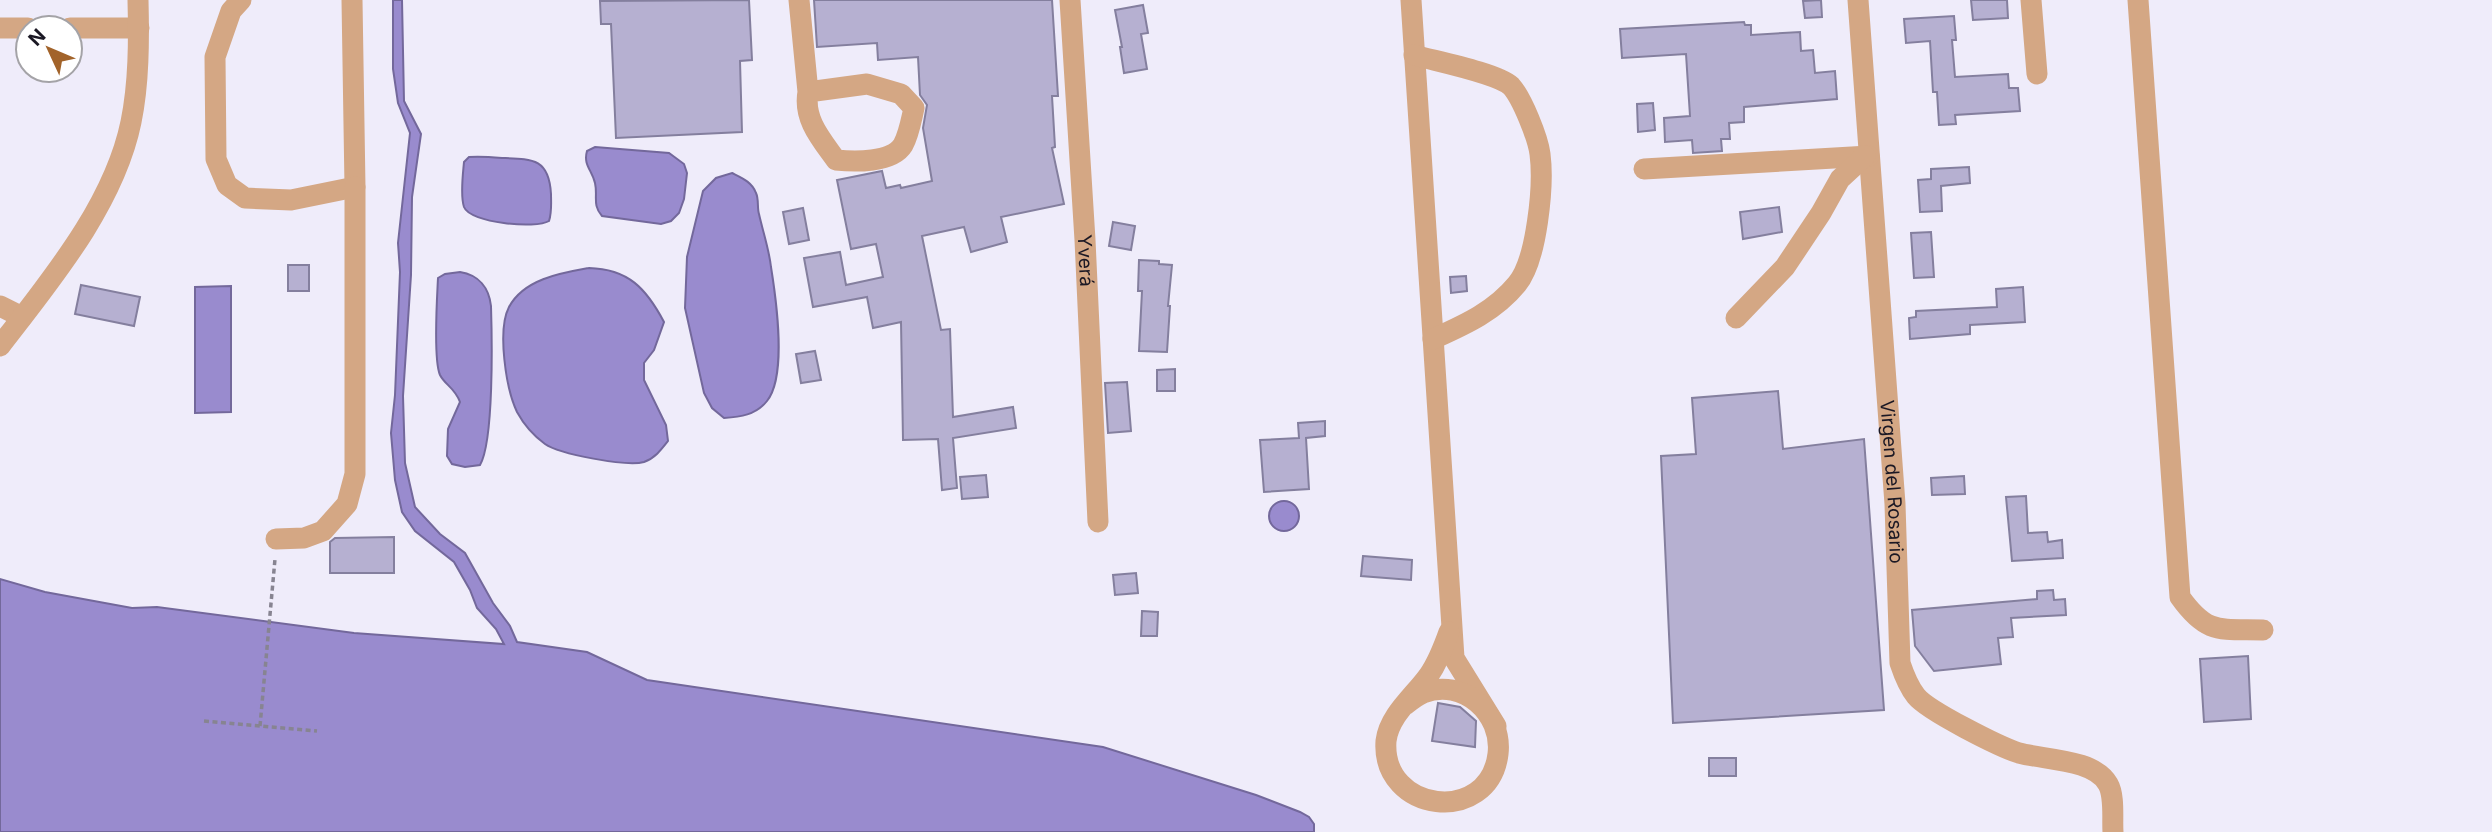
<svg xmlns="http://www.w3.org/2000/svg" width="2492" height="832" font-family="Inter,sans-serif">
<rect width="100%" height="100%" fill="#efecfa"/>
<path fill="#998bce" stroke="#73689b" stroke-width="2" d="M393 0H402L404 101 421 134 412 197 411 275 403 396 405 463 415 507 440 534 465 553 493 603 510 626 517 642 587 652 647 680 1103 747 1256 795 1300 812 1309 817 1314 824V832H0V579L45 592 132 608 157 607 354 633 504 644 496 629 477 608 470 590 454 562 415 531 402 512 395 480 391 433 395 395 400 272 398 243 410 133 398 103 393 69Z
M595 147 669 153 684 164 687 173 684 199 679 213 671 221 661 224 602 216C592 205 598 196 595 183 592 170 583 165 587 151Z
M469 157C480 156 491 157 502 158 532 159 549 158 551 194 551 203 552 212 549 221 536 229 470 223 464 207 460 195 463 174 464 162Z
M732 173C742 178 752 182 756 193 759 199 757 208 759 214 763 232 769 249 771 267 776 298 787 376 767 401 756 415 740 417 724 418L712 408 704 393 685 308 687 257 703 191 716 178Z
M589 268C628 269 646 288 664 322L654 350 644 363V380L666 425 668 441C661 450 655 458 644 462 627 467 559 454 545 444 534 436 523 423 517 412 506 389 497 330 509 307 524 279 561 273 589 268Z
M460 272C479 275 489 288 491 306 492 338 494 441 480 465L465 467 452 464 447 456 448 429 460 402C455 388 445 385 440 375 433 359 437 299 438 278L445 274Z
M231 286V412L195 413V287Z
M1269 516a15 15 0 1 1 30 0a15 15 0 1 1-30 0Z"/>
<path fill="#b6b0d1" stroke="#847f9e" stroke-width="2" d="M749 0 752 60 740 61 742 132 616 138 611 24H601L600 1Z
M814 0H1052L1058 96H1052L1055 147 1052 148 1064 204 1001 217 1007 242 971 252 964 227 922 236 941 330 950 329 953 417 1013 407 1016 428 953 438 957 488 942 490 938 439 903 440 901 322 873 328 867 297 813 307 804 258 840 252 846 285 883 277 876 244 851 249 837 180 882 171 886 188 900 185 901 188 932 181 923 128 927 105 920 95 918 57 878 60 877 43 817 47Z
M1821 0 1822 17 1805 18 1803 1Z
M1971 0H2007L2008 18 1973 20Z
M1143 5 1148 33 1141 34 1147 69 1124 73 1120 47H1122L1115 10Z
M1954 16 1956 40H1952L1955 77 2008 74 2009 88H2018L2020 111 1955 115 1956 124 1939 125 1937 92H1933L1930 41 1906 43 1904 19Z
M1744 22 1745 25H1751V35L1800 32 1801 51 1813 50 1815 73 1835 71 1837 99 1744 107V122L1729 123 1730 139H1721L1722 151 1693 153 1692 140 1665 142 1664 118 1690 116 1686 54 1622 58 1620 29Z
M1653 103 1655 130 1638 132 1637 104Z
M1969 167 1970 183 1941 186 1942 211 1920 212 1918 180 1931 179V169Z
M1779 207 1782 232 1743 239 1740 212Z
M803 208 809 240 789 244 783 212Z
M1113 222 1135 226 1131 250 1109 246Z
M1931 232 1934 277 1914 278 1911 233Z
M1139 260 1159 261V264L1172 265 1168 306H1170L1167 352 1139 351 1142 291H1138Z
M288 265H309V291H288Z
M1466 276 1467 291 1451 293 1450 277Z
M81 285 140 297 134 326 75 314Z
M2023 287 2025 322 1970 325V334L1910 339 1909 318 1916 317V311L1997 307 1996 289Z
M815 351 821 380 801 383 796 354Z
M1175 369V391H1157V370Z
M1127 382 1131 431 1108 433 1105 383Z
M1778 391 1783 449 1864 439 1884 710 1673 723 1661 456 1696 454 1692 398Z
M1325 421V436L1306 438 1309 489 1264 492 1260 440 1299 438 1298 423Z
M986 475 988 497 962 499 960 477Z
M1964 476 1965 494 1932 495 1931 478Z
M2026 496 2028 533 2047 532 2048 542 2062 540 2063 558 2012 561 2006 497Z
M394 537V573H330V542L335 538Z
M1363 556 1412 560 1411 580 1361 576Z
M1136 573 1138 593 1115 595 1113 575Z
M2053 590 2054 600 2065 599 2066 615 2011 618 2013 637 1998 638 2001 664 1934 671 1915 646 1912 610 2037 599V591Z
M1142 611 1158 612 1157 636H1141Z
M2248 656 2251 719 2204 722 2200 659Z
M1438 703 1460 707 1476 721 1475 747 1432 741Z
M1709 758H1736V776H1709Z"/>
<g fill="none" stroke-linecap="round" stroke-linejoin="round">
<path stroke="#878491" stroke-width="3.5" stroke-dasharray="5 3.5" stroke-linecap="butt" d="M204 721 317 731
M260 726 275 559"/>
<g stroke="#d4a784" stroke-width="21">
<path d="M241 0 231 11 215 57 216 159 227 185 245 198 291 200 355 187 352 0"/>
<path d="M799 0 808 92C803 119 821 139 836 160 854 162 892 163 903 145 909 134 911 121 914 108L901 94 867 84 808 92"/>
<path id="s1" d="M1070 0 1085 240 1098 522"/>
<path d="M1411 0 1454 658 1496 726"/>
<path id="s2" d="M1858 0 1895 504 1900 663C1904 675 1908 686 1916 696 1928 711 2000 747 2019 753 2045 760 2094 759 2108 784 2115 796 2112 819 2113 832"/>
<path d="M2031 0 2037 74"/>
<path d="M2138 0 2180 597C2207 635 2220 629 2263 630"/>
<path d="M0 28H28"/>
<path d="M70 28H139"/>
<path d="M1414 55C1435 61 1497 73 1511 86 1522 98 1538 138 1540 154 1544 185 1537 260 1517 284 1494 312 1464 325 1433 339"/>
<path d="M1644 169 1869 156"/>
<path d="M0 306 22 317"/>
<path d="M1736 318 1785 267 1821 213 1840 179 1865 156"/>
<path d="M0 346C50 281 114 205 131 122 139 83 139 40 138 0"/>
<path d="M276 539 304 538 323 531 347 504 355 474V187"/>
<path d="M1405 705C1410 701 1416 696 1423 693 1463 677 1503 714 1498 754 1489 826 1381 813 1386 741 1389 715 1415 695 1429 675 1438 662 1444 646 1449 632"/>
</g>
</g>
<g text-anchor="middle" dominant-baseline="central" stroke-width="5" stroke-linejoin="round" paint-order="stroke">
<g font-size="19" fill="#1b1824" stroke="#fff">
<text stroke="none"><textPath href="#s1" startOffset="261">Yverá</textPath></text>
<text stroke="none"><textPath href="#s2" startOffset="483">Virgen del Rosario</textPath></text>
</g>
</g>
<g transform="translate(49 49) rotate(314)"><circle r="33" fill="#ffffff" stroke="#a4a3a7" stroke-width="2"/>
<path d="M0-5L12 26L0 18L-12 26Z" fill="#a2632a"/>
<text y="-10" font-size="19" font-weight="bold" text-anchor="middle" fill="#1b1824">N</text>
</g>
</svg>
